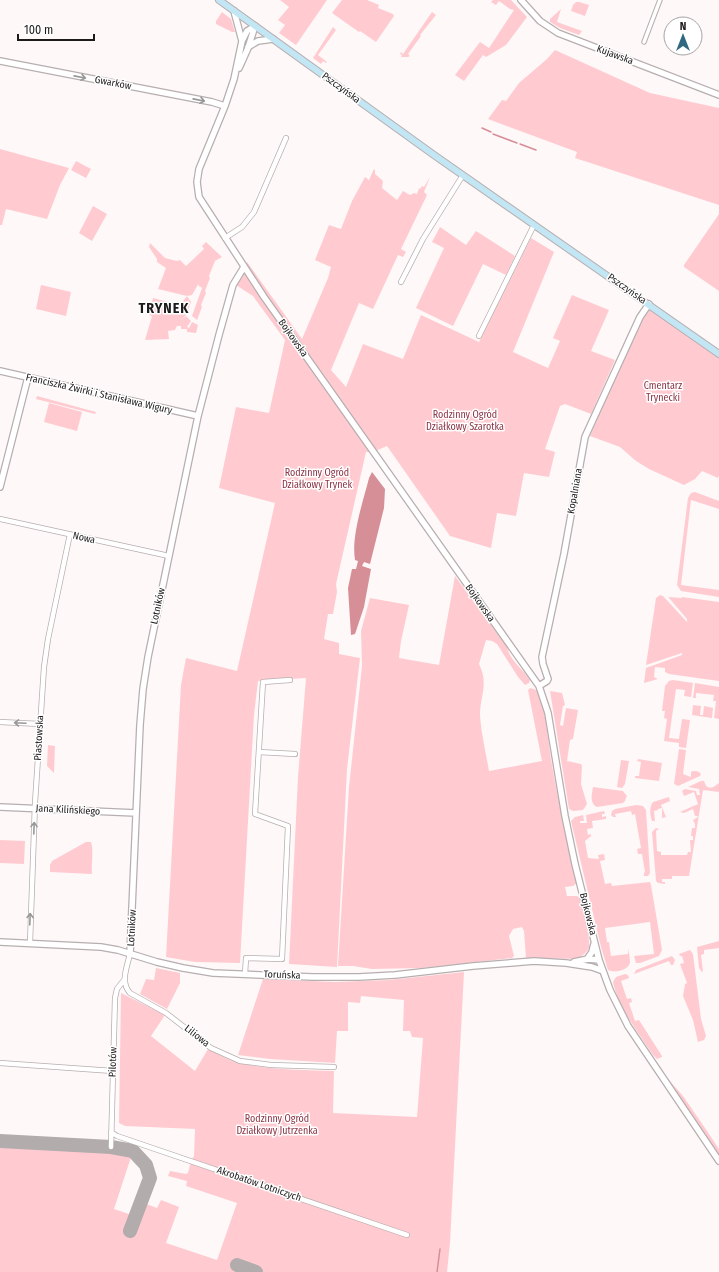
<svg xmlns="http://www.w3.org/2000/svg" width="719" height="1272" font-family="'Fira Sans Condensed',sans-serif">
<rect width="100%" height="100%" fill="#fef8f9"/>
<path fill="#ffcbd0" d="M280 0H327L296 45 279 33 285 25 278 20 289 7Z
M342 0H367L379 5 378 8 393 14 394 16 376 42 360 31 359 32 332 13Z
M493 0H511L527 17 506 45 486 57 483 55 464 81 455 75 480 42 489 48 514 10 510 9 499 1 496 5 491 2Z
M576 2H579L589 5 585 16 571 11 573 5Z
M561 9 557 22 582 31 579 35 560 28 550 22V19Z
M222 12 231 19 235 32H232L216 24V21Z
M432 12 436 15 420 35 421 36 408 54 410 56 408 57H401L402 55 400 54 401 52 403 54Z
M333 27 336 30 318 55 327 62 326 63 323 61 321 64 313 58Z
M555 50 650 93 719 108V205L575 158 577 152 488 119 502 100 506 101 519 83 547 59Z
M0 149 69 168 60 185 47 219 6 209 2 225H0Z
M76 161 91 169 86 178 71 170Z
M374 169 375 170V174L383 181 382 188 397 200 403 191 410 195 414 193 417 194 419 188 420 189 422 186 424 187 430 177 424 192 427 195 401 249 406 252 403 257 398 255 373 309 359 303 331 370 346 387 363 344 403 359 421 315 479 342 531 238 554 252 513 352 548 368 560 341 553 338 572 295 609 310 591 351 615 360 591 414 565 404 560 406 545 449 555 452 549 477 524 473 516 516 497 513 491 548 450 536 387 446 373 452H366L336 584 337 592 333 614H328L324 639 339 643V654L360 658 347 769 337 967 289 964 298 777 306 678 258 681 254 715 240 963 195 962 166 957 181 685 186 658 237 671 275 503 219 488 236 407 269 413 285 340 253 296 236 285 247 262 302 339 328 278 331 267 315 260 329 225 341 229 352 201 365 177 369 180Z
M93 206 107 214 92 241 79 233Z
M719 214V291L684 267V265Z
M440 227 466 245 476 231 515 256 506 275 483 264 453 326 416 308 444 248 432 242Z
M206 242 222 257 215 261 209 276 210 278 205 291 206 293 201 305 202 307 197 320 192 316 202 288 198 285 200 281 192 295 187 296 191 302 186 315 180 321 186 316 191 321 187 327 189 328 192 322 198 325 196 333 187 332V329H181V326H177L175 330 168 331 169 339 145 340 152 316 149 315 153 298 180 305 187 296 158 289 166 268 157 262V259L149 247 150 243 165 258 177 261 180 260 186 266 204 249 202 246Z
M41 285 71 292 66 316 36 309Z
M648 307 719 354V475L718 478 702 471 695 479 684 485 649 469 636 461 620 447 590 436 611 387Z
M37 396 96 412 95 414 36 399Z
M49 403 82 412 77 431 44 422Z
M695 492 719 501V509L691 500 681 585 719 590V597L681 591 677 585 688 498 691 493Z
M455 576 507 647C510 661 522 668 530 680L529 683 525 685 518 677 497 644 492 641 486 640 479 664C489 684 480 696 480 715 481 733 486 753 489 771L542 761 528 690 530 688C535 689 537 690 539 695 547 716 548 743 552 765 559 804 567 844 577 883L573 886 565 887 567 896H577L580 898C582 908 591 938 589 948 587 952 584 954 580 957L581 958 576 959 526 958 524 931 522 927 513 929 509 936 514 956 512 958 421 968 372 969 353 966H338L349 787 362 666 361 631 370 598 409 605 401 641 399 658 439 665Z
M660 595 663 596 687 622V619L669 598V597L682 598V597L719 602V681L669 674 665 672V668L655 667 654 677 658 679 644 683 646 668 682 655V653L646 665 656 598Z
M673 680 693 683 691 697 684 696 685 690 676 689 669 738 679 739 682 719 690 720 686 748 679 747V743L664 741 667 719 664 718 665 711H662L665 686 669 681Z
M695 683 719 687V719L714 718 716 701H713L714 695 696 693V698H693Z
M550 691 562 693 565 705 563 706 560 725 563 726 566 708 578 710 573 739 570 740 567 761 581 764 582 766 581 784 587 804 583 810 573 811 569 809Z
M693 705 701 706 700 715H703L704 706 713 708 712 718 692 715Z
M48 745 55 746 54 773 47 766Z
M679 749 686 750 683 774 691 777V772C694 770 699 771 701 774L700 776 678 786 674 784Z
M638 759 662 763 659 781 635 778V776H639L641 762 637 761Z
M621 760 629 761 625 784 622 788 617 787Z
M701 781H704L706 786C711 790 715 786 719 783V792L703 790 689 876H672V879H662V882H665V884L658 883 656 881 652 832 656 828 659 829 656 831 657 851 661 852V855H687L688 852H691L690 840H693V836H691L692 828H695V824L693 820 698 817 697 816H695L693 809 684 813 680 812 698 804 694 792 684 796 682 791 685 789 696 791 697 795H700L699 789 688 787Z
M593 787 623 791 626 795H627L625 801 623 803 597 807C589 803 592 794 593 787Z
M669 797 670 801 661 805 666 817 662 818V808L658 809V810L654 811 655 821H652C650 815 649 807 653 802Z
M636 805 643 806 646 810 650 873 648 876H644V873L645 872 642 854H638L637 849 641 848 635 814 632 815 631 811 615 814 616 817H613L611 815 612 811 615 809Z
M604 811 605 814H602V817L606 816V819L592 821 593 828 587 829 588 835 591 834V836L585 841 588 858 599 859 598 855 604 854 605 860 600 861 605 884 611 883 612 886 650 882 651 885 662 950 659 956 640 963H636L634 956 654 954 650 922 605 928 607 942H609L611 956 628 954V949C629 953 630 958 630 962 629 971 614 973 608 970L601 947 571 821 575 817 583 815 584 821H580V823H587L586 815Z
M0 840 25 841 24 864 0 863Z
M86 842H91C94 851 91 864 92 874L50 872V865L52 861Z
M719 941V948L704 950V954L701 955 703 971 702 972 699 968 697 947Z
M690 950 693 954 701 1019 706 1036 704 1040 698 1042 693 1020 683 996 685 984 687 983 680 964 684 963 682 956H680L679 954Z
M672 956 675 960 673 965H671L669 961 634 974 636 970Z
M156 968 180 973V983L167 1009 140 994 146 979 154 980Z
M464 972 450 1243 447 1272H0V1141L111 1147 133 1151 114 1209 135 1216 141 1202 157 1208 161 1200 179 1207 166 1243 217 1260 237 1203 186 1186 187 1181 168 1176 170 1171 186 1174 188 1173 191 1161 194 1156 195 1129 125 1126 119 1123 121 993 165 1015 151 1036 195 1071 208 1049C219 1054 229 1061 240 1063 270 1070 303 1070 334 1071L333 1113 417 1117 423 1038 412 1037 410 1031H403L404 1000 361 996 360 1003 348 1002V1031H337L335 1063 270 1059 238 1055 263 979 335 982 389 980Z
M625 974 628 975 629 978 621 981 627 999 631 998 632 1002 629 1003 635 1021 639 1020 662 1056V1057L657 1059 653 1055C639 1034 618 1007 613 982L616 977Z
M662 1072 683 1096 705 1128 719 1149V1155Z"/>
<path fill="#d68e97" d="M372 472 385 489 384 508 370 564 364 562 362 566 371 569 364 607 355 634 351 635 348 588 352 569H356L358 561 355 560C351 536 363 502 369 478Z"/>
<g fill="none" stroke-linecap="round" stroke-linejoin="round">
<path stroke="#d68e97" stroke-width="1.5" d="M482 128 491 132
M493 134 517 143
M520 144 536 150
M437 1272 440 1249"/>
<path stroke="#b2acad" stroke-width="14" d="M0 1141 111 1147 133 1151 146 1165 150 1178 130 1231
M237 1265 256 1272"/>
<defs>
<path id="pedestrian" d="M644 42 660 0"/>
<path id="minor" d="M225 238 242 227 254 212 286 138
M401 282 423 239 463 175
M479 336 534 225
M0 519 169 556
M0 722 40 724
M259 752 295 754
M30 943 35 803 44 667 48 639 70 534
M130 954C127 967 120 982 130 993L166 1013 211 1048 240 1061 271 1065 334 1067
M245 974 246 958 282 959 288 826 255 814 263 682 290 680
M0 1063 113 1071
M111 1132 117 1136 407 1235
M111 1147 115 998 117 989 124 980"/>
<path id="tertiary" d="M521 0 540 21 558 33 719 95
M234 11 242 41
M255 26 247 31 242 41 234 79 225 106 199 169 197 182 199 197 264 297 539 686 548 713 565 816 575 864 599 960 610 990 628 1026 719 1161
M248 47 258 41 273 39
M0 61 212 102 225 106
M239 68 248 48 255 26
M0 371 198 416
M0 487 28 377
M539 686 547 681 548 679 543 664 542 657 564 554 585 437 640 317 649 304
M0 807 136 813
M0 942 101 947 118 950 157 962 183 968 213 973 313 977H359L395 975 473 966 534 961 566 963 592 967 603 971
M130 954 140 725 143 689 148 657 198 416 219 335 233 285 244 267
M587 959 592 952 594 944
M574 962 588 959 599 960"/>
<path id="secondary" d="M219 0 434 155 719 354"/>
</defs>
<use href="#pedestrian" stroke="#b7aeaf" stroke-width="5.5"/>
<use href="#minor" stroke="#b7aeaf" stroke-width="6"/>
<use href="#tertiary" stroke="#b7aeaf" stroke-width="8"/>
<use href="#secondary" stroke="#b7aeaf" stroke-width="8"/>
<use href="#pedestrian" stroke="#fff" stroke-width="3.5"/>
<use href="#minor" stroke="#fff" stroke-width="4.5"/>
<use href="#tertiary" stroke="#fff" stroke-width="5.5"/>
<use href="#secondary" stroke="#c2e6f4" stroke-width="6"/>
</g>
<defs><path id="oneway-shaft" d="M-6 0H5M1.5-3L5.5 0L1.5 3" fill="none" stroke-width="1.6" stroke-linecap="round" stroke-linejoin="round"/></defs>
<g stroke="#999898">
<use href="#oneway-shaft" transform="translate(80 77) rotate(11)"/>
<use href="#oneway-shaft" transform="translate(199 100) rotate(11)"/>
<use href="#oneway-shaft" transform="translate(20 723) rotate(-177)"/>
<use href="#oneway-shaft" transform="translate(34 828) rotate(-88)"/>
<use href="#oneway-shaft" transform="translate(30 919) rotate(-88)"/>
</g>
<g text-anchor="middle" dominant-baseline="central" stroke-width="3" stroke-linejoin="round" paint-order="stroke">
<g font-size="10" fill="#1d1a1a" stroke="#fff">
<text transform="translate(615 55) rotate(20)">Kujawska</text>
<text transform="translate(113 83) rotate(11)">Gwarków</text>
<text transform="translate(341 88) rotate(36)">Pszczyńska</text>
<text transform="translate(627 289) rotate(35)">Pszczyńska</text>
<text transform="translate(293 338) rotate(55)">Bojkowska</text>
<text transform="translate(99 394) rotate(13)">Franciszka Żwirki i Stanisława Wigury</text>
<text transform="translate(575 491) rotate(-80)">Kopalniana</text>
<text transform="translate(84 538) rotate(13)">Nowa</text>
<text transform="translate(480 603) rotate(55)">Bojkowska</text>
<text transform="translate(158 606) rotate(-78)">Lotników</text>
<text transform="translate(39 738) rotate(-87)">Piastowska</text>
<text transform="translate(68 810) rotate(3)">Jana Kilińskiego</text>
<text transform="translate(588 914) rotate(76)">Bojkowska</text>
<text transform="translate(132 928) rotate(-87)">Lotników</text>
<text transform="translate(282 975) rotate(2)">Toruńska</text>
<text transform="translate(197 1036) rotate(38)">Liliowa</text>
<text transform="translate(113 1062) rotate(-88)">Pilotów</text>
<text transform="translate(259 1184) rotate(19)">Akrobatów Lotniczych</text>
</g>
<g font-size="10" fill="#8a3445" stroke="#fff">
<text x="663" y="386">Cmentarz<tspan x="663" dy="12">Trynecki</tspan></text>
<text x="465" y="415">Rodzinny Ogród<tspan x="465" dy="12">Działkowy Szarotka</tspan></text>
<text x="317" y="473">Rodzinny Ogród<tspan x="317" dy="12">Działkowy Trynek</tspan></text>
<text x="277" y="1119">Rodzinny Ogród<tspan x="277" dy="12">Działkowy Jutrzenka</tspan></text>
</g>
<g font-size="14" font-weight="bold" letter-spacing="1" fill="#1d1a1a" stroke="#fff">
<text x="164" y="308">TRYNEK</text>
</g>
</g>
<g transform="translate(683 36)"><circle r="19" fill="#ffffff" stroke="#a5a3a3"/>
<path d="M0-3L7 15L0 10L-7 15Z" fill="#2e6981"/>
<text y="-6" font-size="11" font-weight="bold" text-anchor="middle" fill="#1d1a1a">N</text>
</g>
<path d="M18 34v6h76v-6" fill="none" stroke="#1d1a1a" stroke-width="2"/>
<text x="24" y="34" font-size="12" fill="#1d1a1a" stroke="#ffffff" stroke-width="3" paint-order="stroke">100 m</text>
</svg>
